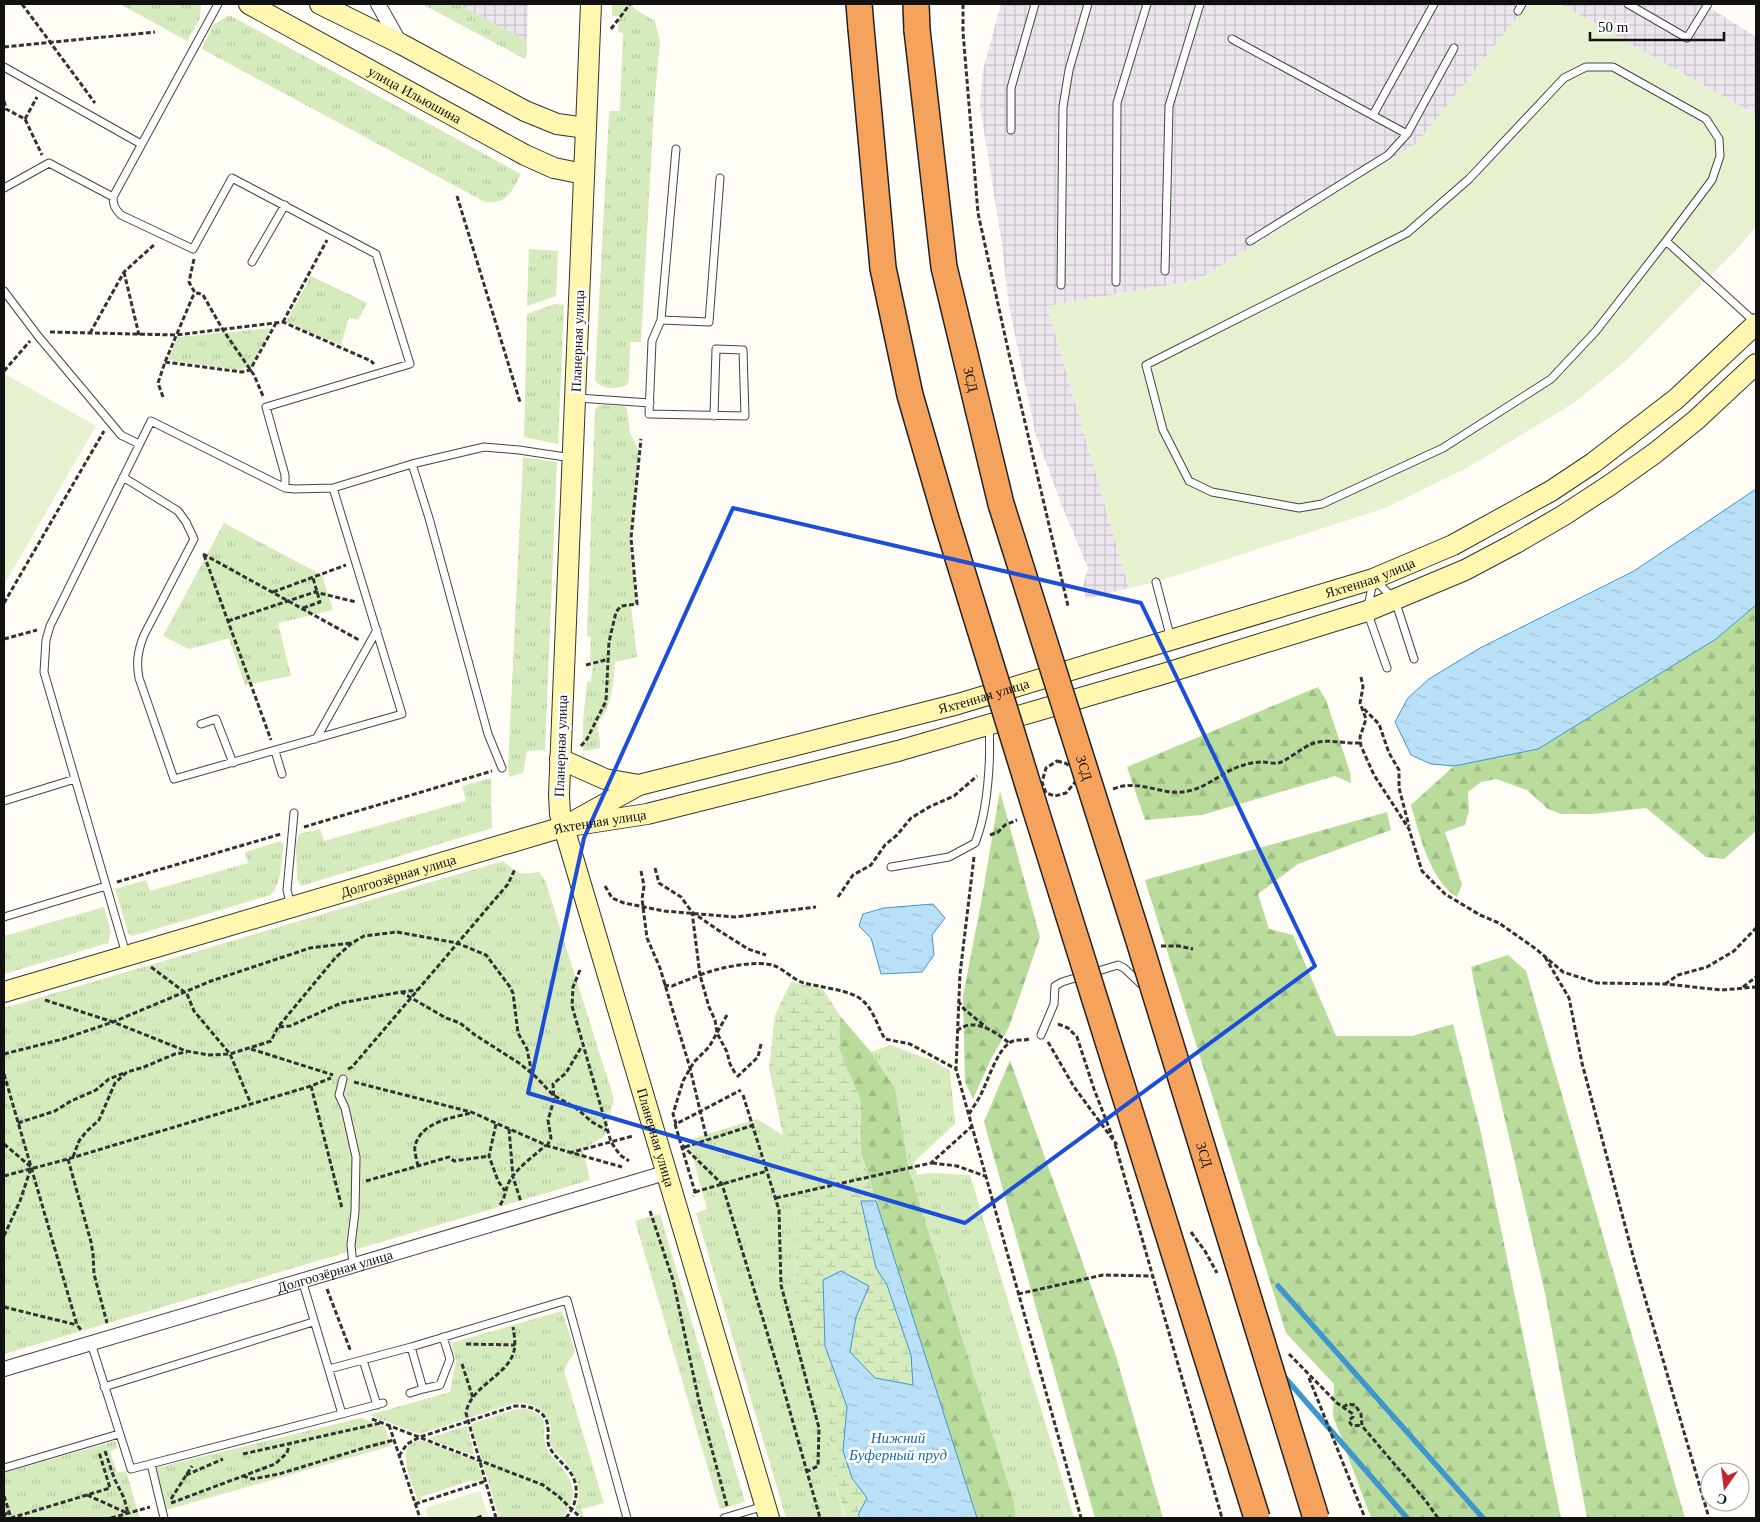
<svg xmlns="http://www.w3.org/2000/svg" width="1760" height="1522" font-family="'Times New Roman',serif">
<defs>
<pattern id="industrial-grid" width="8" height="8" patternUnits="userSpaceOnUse" patternTransform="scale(1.25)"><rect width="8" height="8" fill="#eee6ef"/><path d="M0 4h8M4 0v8" fill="none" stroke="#cbc4cc"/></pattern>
<pattern id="grass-tufts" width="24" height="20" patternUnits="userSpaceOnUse" patternTransform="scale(1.25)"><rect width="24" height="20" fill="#d5ebbd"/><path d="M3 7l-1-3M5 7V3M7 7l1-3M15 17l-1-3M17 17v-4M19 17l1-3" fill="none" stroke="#b6c8a1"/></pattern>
<pattern id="forest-firs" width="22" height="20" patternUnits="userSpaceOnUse" patternTransform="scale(1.25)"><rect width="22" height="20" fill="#b9dc9c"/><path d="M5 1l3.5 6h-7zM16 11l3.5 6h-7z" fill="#9ebc85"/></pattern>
<pattern id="wetland-marsh" width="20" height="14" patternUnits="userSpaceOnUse" patternTransform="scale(1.25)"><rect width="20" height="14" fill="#d5ebbd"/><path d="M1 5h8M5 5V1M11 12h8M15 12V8" fill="none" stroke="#b6c8a1"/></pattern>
<pattern id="water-ripples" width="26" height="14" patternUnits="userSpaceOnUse" patternTransform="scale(1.25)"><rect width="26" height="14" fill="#b9e0f7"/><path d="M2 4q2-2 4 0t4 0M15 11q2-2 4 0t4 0" fill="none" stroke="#9ebfd3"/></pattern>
</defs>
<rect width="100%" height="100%" fill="#fffdf5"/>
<path fill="url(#industrial-grid)" d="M456 4H528L527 41Z
M1001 4H1528L1417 143 1198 280 1047 306 1129 588 1086 599 1083 586 1088 568 1060 501 1035 432 1009 306 1001 238 980 106 983 70Z
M1560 4H1702L1707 6 1756 37V115Z"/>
<path fill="url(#grass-tufts)" d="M120 4H201L200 18 187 41Z
M422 4H458L527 41V54L525 59Z
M612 4H632L633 8 655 21 660 42 654 107 641 342H630L629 378 628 384C619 390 601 390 595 380L609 114 610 111H620L623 33 618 32 619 16H612Z
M229 15 521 174C511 192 508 204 485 202L202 49 213 25Z
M529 249 558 251 556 296 527 306Z
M311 276 367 303 358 320 349 317 341 345 286 322Z
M555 304 564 305 558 444 524 437 527 314Z
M271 328 251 366 240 370 168 360 178 337Z
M599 405 624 406 627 408 630 433 639 451 630 538 636 603H632L631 607 637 657 615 662C614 679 612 695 606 711 604 715 601 718 599 721 596 727 601 739 600 748L583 751V721L587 682 591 681 593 662H590L591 637 587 636 595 410Z
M523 457 557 462 545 750 527 751 523 773 509 777 508 766Z
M224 523 322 575 333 610 278 623 291 676 245 685 229 638 189 649 163 636Z
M491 778 492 828 301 886 297 879 296 845 299 834 320 829 324 841 466 801 462 786Z
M281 841 284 845C281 861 282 882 271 895L132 936 128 933 115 889 146 880 150 891 248 863 245 852Z
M503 861C520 874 517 875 539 872L545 880 614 1099 605 1136 583 1149 590 1180 4 1354V1008Z
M104 907 111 932 108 943 4 974V936Z
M890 1045 936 1062 950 1071 955 1124 914 1162 917 1175 929 1173 970 1175 1074 1518H1016L1014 1502 909 1170 895 1088 871 1052Z
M757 1119 783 1135 802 1184 796 1240 795 1294 826 1391 834 1481 845 1518H786L696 1213 707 1209 688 1140Z
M660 1214 745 1502 720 1509 635 1221Z
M562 1311 575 1351C572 1359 566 1362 564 1371L604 1503 582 1509 584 1518 575 1510C584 1487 576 1475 561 1457 557 1454 553 1450 551 1445 548 1439 551 1436 551 1430 551 1428 549 1423 549 1422 543 1407 530 1402 515 1403L419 1434 369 1415 450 1392 456 1360 451 1343Z
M524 1408C558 1419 537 1431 548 1451 550 1455 555 1459 558 1463 575 1483 579 1495 563 1518H499L471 1424 513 1410Z
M361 1418 385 1427 391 1446 166 1510 155 1468Z
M467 1426 475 1456 428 1438Z
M421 1440 477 1461 483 1479 474 1482 473 1480 421 1497V1500L418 1501C414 1488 400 1458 408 1447 411 1443 417 1441 421 1440Z
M115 1441 118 1448 110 1451 117 1473 126 1471 140 1518H4V1473Z"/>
<path fill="url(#forest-firs)" d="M1756 605V831L1724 859 1706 857 1646 808 1593 814H1561L1548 809 1527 790 1496 779 1481 782 1468 792 1469 811 1465 825 1445 832 1462 885 1457 897C1430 881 1419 833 1411 805L1454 766 1538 749 1716 639Z
M1318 687 1326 700 1350 772 1351 783 1335 776 1202 815 1145 820 1127 767Z
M1000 791 1040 937 1009 1027 991 1059 973 1099 965 1082 963 996 981 903Z
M1387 812 1391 830 1298 864 1258 894 1269 929 1293 935 1336 1036H1412L1453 1024 1481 1133 1561 1518H1371L1333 1416 1334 1384 1286 1333 1145 880Z
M1508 955 1526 971 1685 1518H1587L1545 1293 1480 1012 1471 967Z
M840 1016 871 1052 895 1088 909 1170 1014 1502 1016 1518H977L861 1153V1101L840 1052Z
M1010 1060 1115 1353 1163 1518H1095L984 1122Z"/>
<path fill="url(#wetland-marsh)" d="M791 982 823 989 840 1016V1052L861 1101V1153L876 1201H862L876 1268 887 1285 911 1355 914 1385 875 1378 850 1352 856 1317 869 1286 825 1346 847 1407 843 1451 852 1478 867 1498 858 1515 861 1518H846L834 1481 826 1391 795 1294 796 1240 802 1184 783 1135 769 1068 775 1015Z"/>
<path fill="#e6f2cf" d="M1528 4H1560L1756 115V226L1739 247 1627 360 1575 402 1467 468 1385 508 1156 582 1129 588 1047 306 1198 280 1417 143Z
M5 374 96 426 4 585V376Z
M480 1491 489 1518H428L425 1508Z"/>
<path fill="url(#water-ripples)" stroke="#3f96cf" d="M1756 489V605L1716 639 1538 749 1454 766 1431 764 1411 755 1395 722 1408 698 1429 679 1480 648 1634 571Z
M933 904 945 918 932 935 934 955 922 972 881 974 871 938 859 926 863 914 884 908Z
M861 1201H876L977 1518H861L858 1515 867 1498 852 1478 843 1451 847 1407 825 1346 823 1280 841 1271 869 1286 856 1317 850 1352 875 1378 913 1385 911 1355 887 1285 876 1268Z"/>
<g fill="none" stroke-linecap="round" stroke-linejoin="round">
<path stroke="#3f96cf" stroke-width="5.5" d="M1278 1286 1483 1518
M1282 1374 1407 1518"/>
<defs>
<path id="lane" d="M218 4 113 197C113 205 115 209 121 215L193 249 232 178 376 254 410 364 266 407 285 475V488
M1628 4 1687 38 1708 4
M1518 11 1522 4
M1232 39 1407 134
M4 67 141 144
M1586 67H1613L1706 119 1719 139 1720 156 1712 180 1666 241 1596 331 1551 379 1443 448 1322 504 1299 508 1212 492 1189 481 1163 430 1146 365 1407 233 1469 179 1564 78Z
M1373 115 1434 4
M1011 130V88L1035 4
M676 149 661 320 652 341 649 414 745 416 743 350 716 349 714 416
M4 188 49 163 113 197
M1250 241 1388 155 1407 134 1454 48
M1666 241 1756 323
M252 262 285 205
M1165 271 1169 106 1200 4
M1116 282 1117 103 1147 4
M1061 285 1063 107 1069 70 1088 4
M4 291 38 336 121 435 139 444
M661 320 709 322 720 178
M578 398 650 403
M412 464 429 518 488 734 502 768
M123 477 178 511 186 522 194 539 144 635C138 650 136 662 139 678L174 779 402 714 333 488 412 464 484 447 519 450 572 458
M1376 581 1395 600 1414 659
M1156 582 1171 639
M1373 582 1367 611 1387 668
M201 724 216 719 233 763
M316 739 377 630
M275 751 282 774
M4 801 75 779
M891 867 949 857 975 843C988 811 991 760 989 726
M291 906 287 890 294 813
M4 917 106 886
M126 954 44 672 46 640 50 626 151 421 285 488 295 489 333 488
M1041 1035 1054 1004 1055 986 1062 982 1118 965 1124 968 1144 987
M343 1079 339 1095 345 1108 356 1157 355 1212 351 1245 353 1265
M91 1343 131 1469 342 1414 302 1280
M363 1360 377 1405
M329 1369 411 1347 567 1300 627 1518
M104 1387 313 1322
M423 1389 440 1385 450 1359 443 1337
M410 1393 423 1389 411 1347
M342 1414 383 1403
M151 1464 164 1518
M4 1468 119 1434
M724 1518 764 1506"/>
<g id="street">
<path d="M378 4 400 43"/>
<path id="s1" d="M4 1369 665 1173"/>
</g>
<g id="secondary">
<path id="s2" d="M249 4 525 155 554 168 584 174"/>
<path d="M320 4 401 44 525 111 557 124 586 128"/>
<path id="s3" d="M591 4 559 795 560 814 769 1518"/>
<path d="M560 759 605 779 639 785"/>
<path id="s4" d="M576 820 639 785 958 704 1373 579 1453 545 1551 491 1593 463 1676 399 1756 324"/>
<path id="s5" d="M4 992 563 827 647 814 898 751 1163 674 1367 611 1465 570 1516 543 1564 515 1610 485 1655 453 1696 420 1756 364"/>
</g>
<path id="highway" d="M859 4 861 28
M916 4 917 30"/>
</defs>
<use href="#lane" stroke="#444" stroke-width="9"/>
<use href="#street" stroke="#444" stroke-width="16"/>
<use href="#secondary" stroke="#333" stroke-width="22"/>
<use href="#highway" stroke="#222" stroke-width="28"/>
<path stroke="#333" stroke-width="3" stroke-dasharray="5 2.5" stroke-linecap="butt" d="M22 4 95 103
M963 4V32L978 213 1009 354 1068 606
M611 29 630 4
M4 47 155 32
M4 101 6 109 25 119 42 155
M25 119 37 97
M457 196 520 402
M194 259 189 282 195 293
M124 272 139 335
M283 322 327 240
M50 332 176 335 283 322 371 361 374 364
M90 333 124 272 155 244
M165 362 242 372 250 370 276 323
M4 371 30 341
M163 397 158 383 165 362 193 296 198 293 203 295 223 330 254 375 263 396
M203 554 359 640
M204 555 271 740
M273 592 346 565
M4 603 104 431
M303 608 320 602 313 578
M228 621 315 592 356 602
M4 639 37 630
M586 665 609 659
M1361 677 1363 687 1360 703 1366 719 1360 737 1361 746 1374 775 1409 829 1422 871 1445 894 1480 915 1499 923 1536 949 1563 972 1597 983 1665 984 1722 990 1756 987
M1364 709 1379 724 1389 753 1399 770V788L1409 826
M581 746 587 739 606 701 609 642 616 612 621 606 637 604 631 538 641 439
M1057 761 1065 763 1072 767 1076 781 1066 793 1055 796 1046 793 1042 782 1046 768Z
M1113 789C1140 778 1163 797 1188 791 1209 787 1224 770 1244 765 1249 763 1257 762 1263 762 1267 762 1274 764 1278 763 1285 762 1302 748 1311 744 1327 738 1345 744 1361 743
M304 827 492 771
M990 835 998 832 1005 825 1017 820
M974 857 960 974 956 1069 1081 1518
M655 868 659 883 681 897 692 912 718 930 748 949 766 955
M641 871 644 886 642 899 647 938 660 968 690 1068 707 1140
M117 882 281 834
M605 886 612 898 624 903 664 911 735 917 816 907
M838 897 853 875 871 865 885 845 897 835 911 818 931 806 954 796 977 776
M1161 946H1179L1193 949
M1545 957 1569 998 1582 1063 1636 1267 1709 1518
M151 967 187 994 194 1011 230 1054 251 1104
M580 970 573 987 572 1006 611 1142 620 1155 629 1161
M1665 984 1678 975 1707 967 1734 951 1756 928
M664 985 672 986 700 975 692 912
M1743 987 1756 977
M401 992 417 990
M45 1000 113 1022 186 1051 209 1055 230 1054 271 1041 278 1027 336 957 352 943 364 936 397 932 457 943 486 955 510 987 513 993 518 1033 527 1049 532 1074
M958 1001 964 1009 986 1027
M727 1015 709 1047 694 1062 683 1081 673 1114 676 1124 741 1090
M1058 1024 1068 1028 1077 1037 1094 1089 1113 1138
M279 1027 290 1026 341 1003 401 992 446 1018 460 1023 475 1035 519 1063 535 1076 553 1095 576 1108 592 1122 608 1131
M957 1031C973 1016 996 1032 1009 1043
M1048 1042 1074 1087 1117 1145
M251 1049 333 1075
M4 1054 63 1039 113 1022 211 981 310 948 351 943
M348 1069 352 1067 508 884 515 869
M735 1073 730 1064 727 1052 717 1033 715 1020 709 1007 700 975C717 968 758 959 775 966 785 970 795 981 804 983 819 987 851 990 862 1000 874 1010 877 1026 885 1039L910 1044 956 1069
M4 1074 77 1325 82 1331
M737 1077 758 1057 761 1044
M354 1082 471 1112 548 1146 622 1167
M311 1086 342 1208
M743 1095 779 1210 781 1285 819 1428 818 1466 806 1472
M969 1114C972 1109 976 1103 979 1098 988 1082 995 1054 1009 1043 1016 1038 1024 1042 1031 1038
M18 1123 55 1111 71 1101 96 1090 109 1079 124 1073
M496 1124 489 1156 498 1181 505 1191
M675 1124 695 1192 693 1196
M509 1129 513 1177 521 1202
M4 1144 31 1167
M1115 1144 1222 1518
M682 1145 722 1184 776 1362 820 1518
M547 1146 551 1138 548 1120 554 1100 553 1084 566 1073 582 1046
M685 1147 754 1125
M569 1153 633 1136
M73 1157 79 1141 86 1132 99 1120 115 1083 127 1072 144 1067 175 1054 187 1052
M68 1159 91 1242 93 1254 94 1274 107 1323
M932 1163 957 1166 985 1176
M418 1166C417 1160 414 1152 415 1146 421 1122 451 1118 471 1113
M4 1176 68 1159 311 1086 331 1078
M366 1181 449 1157 454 1161 489 1156
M695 1192 767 1171
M776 1198 931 1163 971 1127
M500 1205C506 1197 505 1187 511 1179 519 1166 534 1156 546 1145
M650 1211 673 1280 699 1401 727 1506
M1191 1232 1205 1251 1217 1273
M4 1236 20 1201 31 1168
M327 1289 351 1352
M1018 1294 1103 1275 1152 1276
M4 1307 77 1325
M466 1344 515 1345
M1289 1354 1337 1403 1353 1414V1417L1349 1420C1351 1429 1356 1424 1362 1426
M462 1364 473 1398
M1309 1378 1365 1518
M1343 1407 1348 1404 1355 1405 1361 1414 1362 1426 1425 1500 1438 1518
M372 1419 543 1485 558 1496 581 1518
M389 1425 420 1518
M105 1451 114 1478 124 1498 128 1513
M243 1454 381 1423
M399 1456 407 1444 420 1437 515 1406C530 1405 548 1411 548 1429 549 1436 546 1441 550 1448 555 1458 566 1465 572 1475 580 1489 576 1506 566 1518
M186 1475 223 1459
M243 1476 253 1479 279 1474 367 1447 394 1440
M87 1495 127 1513
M4 1496 11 1518 110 1488 99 1452H98
M171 1499 192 1466
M171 1503 275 1464 287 1453 289 1445
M415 1504 486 1481
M4 1516 9 1511
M111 1518 150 1507
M477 1518 482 1516 483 1518
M496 1518 466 1413C470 1386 508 1376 514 1351 516 1343 514 1334 513 1327"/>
<use href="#lane" stroke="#fff" stroke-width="7"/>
<use href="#street" stroke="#fff" stroke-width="14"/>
<use href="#secondary" stroke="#fff6b0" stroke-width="20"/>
<use href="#highway" stroke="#f5a25d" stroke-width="25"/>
<defs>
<g id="highway-bridge">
<path d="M861 28 883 268 910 395 946 519 1036 811 1257 1518"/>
<path id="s6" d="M917 30 944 267 1001 504 1139 941 1316 1518"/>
</g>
</defs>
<use href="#highway-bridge" stroke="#222" stroke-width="28" stroke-linecap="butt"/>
<use href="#highway-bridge" stroke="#f5a25d" stroke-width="25"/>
</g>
<path fill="none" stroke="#1d4ed8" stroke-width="4" stroke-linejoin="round" d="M733 508 1141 603 1315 966 965 1223 528 1093 584 838Z"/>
<g text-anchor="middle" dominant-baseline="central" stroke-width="5" stroke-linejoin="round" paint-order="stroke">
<g font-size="14" fill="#111" stroke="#fff">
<text stroke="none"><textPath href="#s2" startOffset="189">улица Ильюшина</textPath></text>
<text transform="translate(578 341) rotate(-88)">Планерная улица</text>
<text stroke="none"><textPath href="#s6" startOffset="354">ЗСД</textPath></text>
<text stroke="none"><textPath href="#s4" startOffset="832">Яхтенная улица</textPath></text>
<text stroke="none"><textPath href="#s4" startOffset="428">Яхтенная улица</textPath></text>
<text transform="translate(561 746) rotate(-88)">Планерная улица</text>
<text stroke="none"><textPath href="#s6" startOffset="759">ЗСД</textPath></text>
<text stroke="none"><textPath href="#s5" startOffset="620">Яхтенная улица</textPath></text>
<text stroke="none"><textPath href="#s5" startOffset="411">Долгоозёрная улица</textPath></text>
<text stroke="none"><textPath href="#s3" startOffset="1148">Планерная улица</textPath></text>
<text stroke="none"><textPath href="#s6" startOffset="1164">ЗСД</textPath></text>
<text stroke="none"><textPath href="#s1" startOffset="345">Долгоозёрная улица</textPath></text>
</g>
<g font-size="15" font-style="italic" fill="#1768a6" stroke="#fff">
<text x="898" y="1438">Нижний<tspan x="898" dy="17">Буферный пруд</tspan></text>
</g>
</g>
<rect width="1760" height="1522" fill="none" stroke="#111111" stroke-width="10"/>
<g transform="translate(1725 1487) rotate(194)"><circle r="24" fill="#ffffff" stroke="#a0a0a0"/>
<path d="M0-4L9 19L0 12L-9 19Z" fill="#c4262e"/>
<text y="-8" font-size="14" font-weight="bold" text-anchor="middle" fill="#111111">С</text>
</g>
<path d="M1590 32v8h134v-8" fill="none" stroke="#111111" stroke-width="2.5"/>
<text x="1598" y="32" font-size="15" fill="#111111" stroke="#ffffff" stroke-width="4" paint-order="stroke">50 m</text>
</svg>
